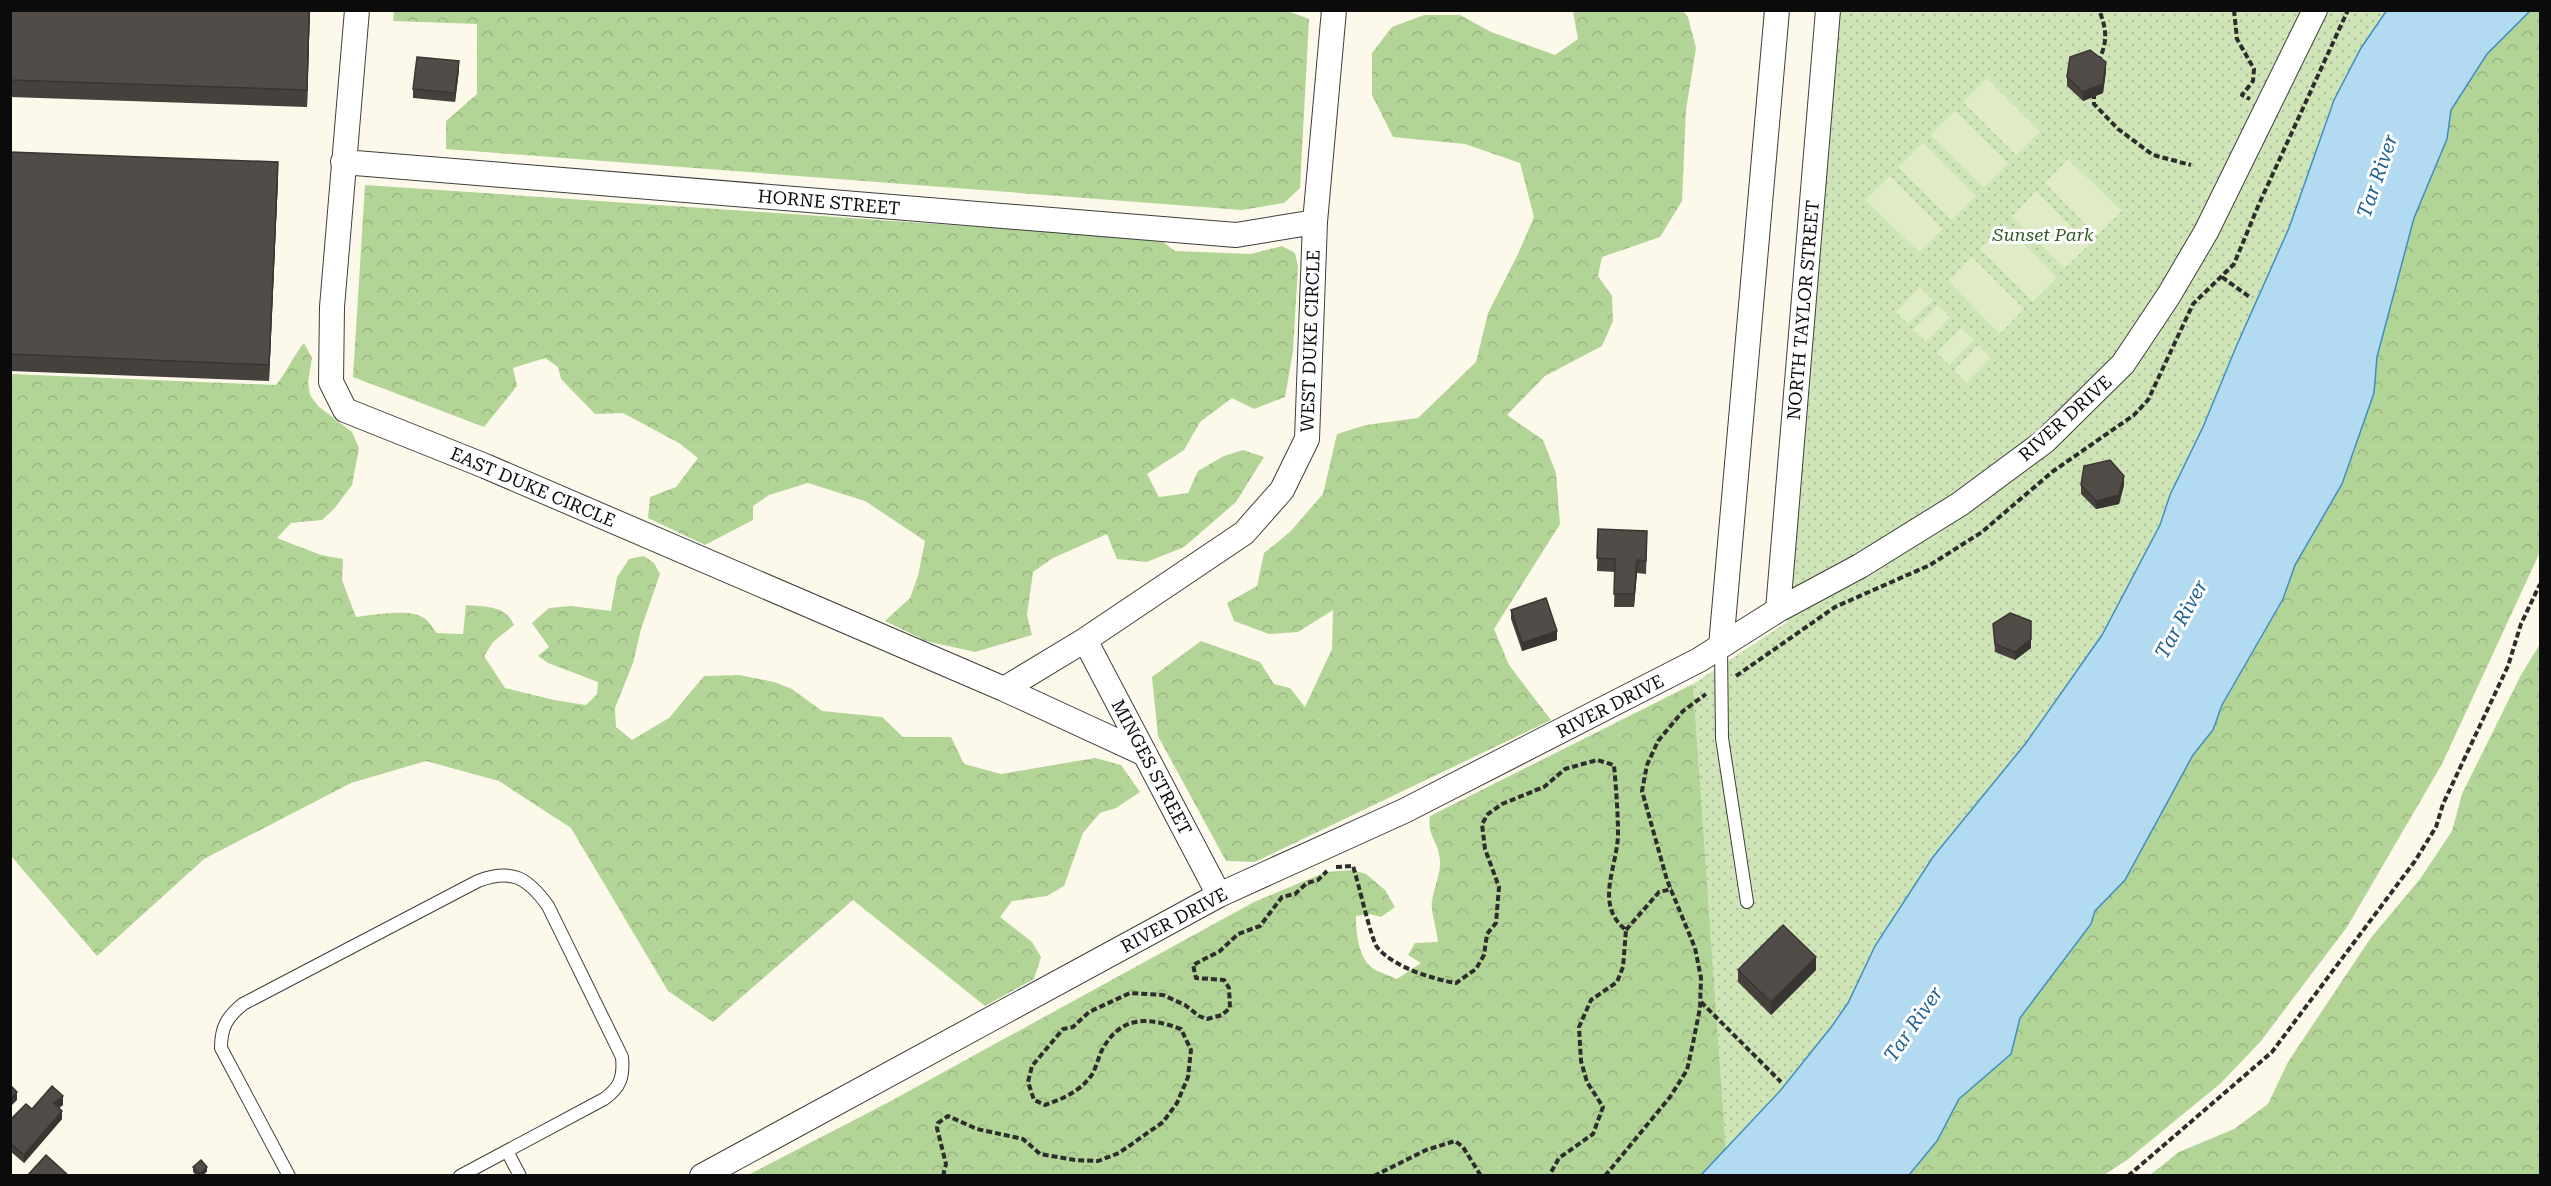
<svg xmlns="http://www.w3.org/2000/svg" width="2551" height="1186" font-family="'Roboto Serif',serif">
<defs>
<pattern id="green-dots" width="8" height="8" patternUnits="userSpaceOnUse" patternTransform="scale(1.5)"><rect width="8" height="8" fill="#cfe4b7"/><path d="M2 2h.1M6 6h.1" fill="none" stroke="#b0c29c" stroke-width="1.8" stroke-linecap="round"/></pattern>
<pattern id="forest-crowns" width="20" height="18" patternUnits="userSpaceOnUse" patternTransform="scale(1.5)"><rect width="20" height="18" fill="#b3d497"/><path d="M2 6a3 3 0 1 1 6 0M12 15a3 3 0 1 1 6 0" fill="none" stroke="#99b581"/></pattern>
</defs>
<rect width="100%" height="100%" fill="#fdf9ea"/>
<path fill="url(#green-dots)" d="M1838 11H2387L2361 48 2334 100 2289 228 2236 347 2203 427 2170 495 2160 525 2102 635 2026 743 1933 857 1875 946 1848 1003 1832 1026 1780 1091 1726 1150 1693 684 1787 622Z"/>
<path fill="url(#forest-crowns)" d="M394 10 1288 11 1309 19 1300 188 1284 203 1242 210 446 149V121L477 94V24L393 21Z
M1573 11H1683L1688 17 1696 48 1686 110 1682 201 1660 237 1602 257 1598 276 1612 296 1613 321 1602 346 1545 376 1507 415 1543 440 1556 473 1560 524 1494 629 1509 665 1551 720 1255 862 1226 861 1158 736 1152 677 1201 641 1260 662 1274 684 1290 688 1305 707 1332 649 1333 610 1298 632 1269 634 1234 621 1227 603 1257 586 1264 553 1290 532 1323 494 1337 434 1366 425 1418 418 1476 362 1488 313 1518 254 1534 217 1520 163 1465 144 1393 137 1372 95V53L1392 27 1424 15H1460L1491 32 1555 55 1578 39Z
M2530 11H2540V552L2442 764 2347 927 2261 1041 2221 1083 2127 1160 2104 1175 1909 1176 1937 1141 1959 1099 2011 1054 2020 1018 2091 924 2095 911 2125 880 2193 755 2213 730 2222 705 2283 599 2295 565 2374 393 2377 357 2414 218 2447 139 2451 110 2487 54Z
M365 185 1159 239 1175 251 1251 254 1282 246 1295 253 1298 267 1293 351 1285 397 1254 409 1232 398 1200 422 1184 450 1147 474 1159 497 1188 493 1198 471 1224 456 1243 450 1264 457 1236 502 1184 547 1147 562 1117 559 1107 534 1053 558 1033 572 1027 615 1032 635 975 652 926 641 885 621 910 598 918 576 925 541 865 501 808 483 769 495 753 506V520L705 545 648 518 650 497 676 487 698 458 679 443 623 413 595 414 561 379 558 367 545 358 513 368 517 386 484 427 353 377Z
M304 343 312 358 308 382 310 395 318 406 352 432 359 448 352 485 334 509 322 520 291 523 277 538 321 555 343 559 342 580 356 617C373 615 410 608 424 618 429 621 433 629 437 633L463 634 466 605C486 607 505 605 514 625L493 642 484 656 505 688 554 700 586 705 597 694 598 682 548 663 538 656 549 647 532 623 549 608 571 606 611 611 617 577 629 559 644 556 654 563 660 574 641 629 633 663 615 708 616 727 632 740 669 718 704 676 739 675 774 682 792 689 822 711 882 717 903 737H951L964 764 1001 774 1095 758 1121 765 1140 792 1116 808 1100 813 1083 833 1064 886 1047 896 1012 901 1000 917 1032 942 1041 957 1034 979 985 1006 853 900 713 1022 668 991 571 828 499 781 426 761 351 783 204 859 97 956 11 856V374L276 385C287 372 293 356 304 343Z
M2540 644V1175H2150L2179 1152 2234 1129 2268 1104 2288 1062 2370 939 2420 879 2452 831 2462 794 2521 675Z
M1693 684 1726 1150 1701 1175 746 1176 889 1102 1254 902 1326 872 1352 870 1366 874 1385 890 1395 907 1381 917 1369 914 1356 916C1356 931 1358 955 1370 966 1376 972 1389 975 1397 979L1421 963 1408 955 1415 943 1438 942C1437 931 1430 908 1432 901 1434 887 1441 874 1440 860 1438 840 1427 836 1430 816Z"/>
<path fill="#e0ecc8" d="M1987 78 2040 131 2016 155 1963 102Z
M1955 111 2008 163 1984 187 1930 135Z
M1923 143 1976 196 1951 220 1898 167Z
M2068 159 2122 211 2097 236 2045 183Z
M1890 176 1943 229 1919 252 1865 200Z
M2036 191 2089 245 2065 268 2012 217Z
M2005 225 2057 278 2033 302 1980 249Z
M1972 257 2024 309 2000 334 1948 281Z
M1920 287 1933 300 1908 324 1896 312Z
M1938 305 1950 317 1926 342 1913 330Z
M1961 328 1974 340 1949 365 1937 353Z
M1978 345 1991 358 1966 383 1954 370Z"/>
<path fill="#b2daf1" stroke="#3f8fc2" stroke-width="1.5" d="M2387 10 2530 11 2487 54 2451 110 2447 139 2414 218 2377 357 2374 393 2342 484 2295 565 2283 599 2222 705 2213 730 2193 755 2125 880 2095 911 2091 924 2020 1018 2011 1054 1959 1099 1937 1141 1909 1175H1701L1780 1091 1832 1026 1848 1003 1875 946 1933 857 2026 743 2102 635 2160 525 2170 495 2203 427 2236 347 2289 228 2334 100 2361 48Z"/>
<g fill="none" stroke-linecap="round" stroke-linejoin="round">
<defs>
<path id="service" d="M1721 646 1722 738 1747 902
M507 1151 520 1176
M289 1176 221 1048C221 1027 227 1017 243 1004L478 881C512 868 528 878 548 906L622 1057C624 1077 620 1088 604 1099L460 1176"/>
<path id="minor" d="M357 10 332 307 331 382 345 410 485 466 1004 689 1085 640 1244 533 1282 490 1307 439 1315 222 1334 10
M343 162 1236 235 1315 222
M1778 610 1828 10
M1085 640 1219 895
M1721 646 1777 10
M1004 689 1145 754
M702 1176 1219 895 1404 811 1699 660 1778 610 1860 566 1960 504 2045 441 2123 364 2169 295 2206 232 2315 10"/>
</defs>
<use href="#service" stroke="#3e3e3e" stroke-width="14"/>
<use href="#minor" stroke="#3e3e3e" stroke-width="26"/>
<path stroke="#2d2d2d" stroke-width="4" stroke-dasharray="6 3" stroke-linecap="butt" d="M2234 10 2237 39 2254 69 2253 81 2242 95 2250 99
M2098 62C2108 42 2107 30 2099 10
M2094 93V104L2118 129 2153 155 2191 165
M2222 277 2251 298
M1736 676 1835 607 1930 565 1982 532 2052 472 2134 415 2148 400 2193 304 2234 264 2259 204 2348 10
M1336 867 1353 866C1358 881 1371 939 1377 947 1393 967 1432 979 1456 983L1476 969 1484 955 1487 934 1496 923 1499 887 1485 849 1482 824 1488 814 1502 804 1544 787 1565 769 1597 760 1614 765C1616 788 1618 812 1618 835 1617 868 1594 905 1626 930L1623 967 1617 982 1591 1000 1579 1027 1581 1061 1587 1082 1603 1107 1593 1134 1559 1158 1549 1176
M1626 930 1659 892 1672 889
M1701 1002 1781 1082
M943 1176 946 1164 937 1128 938 1123 948 1116 977 1129 1023 1139 1040 1154 1075 1160 1098 1161 1119 1153 1163 1122 1177 1103 1188 1077 1191 1050 1181 1029C1148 1017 1121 1015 1102 1050 1098 1058 1096 1069 1091 1076 1079 1092 1062 1099 1045 1105L1034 1100 1028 1082 1032 1066 1063 1029 1073 1027 1089 1012 1130 993 1163 995 1185 1005 1199 1016 1207 1019 1222 1015 1230 1008 1229 988 1224 980 1196 978 1193 965 1220 951 1238 934 1260 926 1282 897 1295 894 1307 883 1318 880 1327 871
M1374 1176 1426 1150 1455 1141 1463 1147 1481 1176
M1605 1176 1670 1097 1687 1070 1693 1043 1700 1008 1701 978 1695 948 1667 880 1642 791 1647 765 1658 741 1683 711 1706 694
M2128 1176 2272 1052 2415 861 2436 827 2443 804 2508 666 2521 624 2540 584"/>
<use href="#service" stroke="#fff" stroke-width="12"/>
<use href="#minor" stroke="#fff" stroke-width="24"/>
</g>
<path fill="#47413e" d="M10 10H310L307 107 10 97Z
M459 70 455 102 413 98V89Z
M2106 71 2103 93 2083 101 2067 86V77Z
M10 152 278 179 269 381 10 371Z
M2081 485H2124L2119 504 2096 509 2081 494Z
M1598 529 1647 544 1646 574 1637 573 1634 607H1614L1615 572 1597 571Z
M1511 610 1557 640 1522 651 1511 619Z
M2031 621V648L2015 660 1995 652 1993 624Z
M1738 970H1816L1771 1015 1738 982Z
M63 1105 59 1108 62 1119 24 1163 10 1151V1120L32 1109Z
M193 1167 207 1171 203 1176H197L193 1172Z"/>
<path fill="#393532" d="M309 10H310L307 107V90Z
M459 61V70L455 102V93Z
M2106 62V71L2103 93 2083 101V92Z
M278 162V179L269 381V365Z
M2124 476V485L2119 504 2096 509V501Z
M1637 560V573L1634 607V594Z
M1557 631V640L1522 651V643Z
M2031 639V648L2015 660V652Z
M1816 957V970L1771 1015V1002Z
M17 1092V1100L10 1107V1099Z
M63 1096V1105L54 1112V1103Z
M62 1111V1119L24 1163V1155Z
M207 1167V1171L203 1176H200V1174Z"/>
<path fill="#524c48" stroke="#393532" stroke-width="1.5" d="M10 10H309L307 90 10 80Z
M2090 50 2106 62 2103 84 2083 92 2067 77 2070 57Z
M417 57 459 61 455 93 413 89Z
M10 152 278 162 269 365 10 354Z
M2110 460 2124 476 2119 495 2096 501 2081 485 2084 466Z
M1598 529 1647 531 1646 561 1637 560 1634 594H1614L1615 559 1597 558Z
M1546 598 1557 631 1522 643 1511 610Z
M2010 613 2031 621V639L2015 652 1995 644 1993 624Z
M1783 925 1816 957 1771 1002 1738 970Z
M10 1085 17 1092 10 1099Z
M52 1086 63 1096 54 1103 62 1111 24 1155 10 1143V1120L26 1104 32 1109Z
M46 1155 69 1176H27Z
M201 1160 207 1167 200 1174 193 1167Z"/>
<g text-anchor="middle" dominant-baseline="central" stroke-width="6" stroke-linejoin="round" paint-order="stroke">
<g font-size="18" fill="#0b0b0b" stroke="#fff">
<text transform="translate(829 202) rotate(5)">HORNE STREET</text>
<text transform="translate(1803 310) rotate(-85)">NORTH TAYLOR STREET</text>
<text transform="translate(1310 341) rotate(-88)">WEST DUKE CIRCLE</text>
<text transform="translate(2065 418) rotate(-42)">RIVER DRIVE</text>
<text transform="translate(533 487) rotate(23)">EAST DUKE CIRCLE</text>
<text transform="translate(1610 706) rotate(-27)">RIVER DRIVE</text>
<text transform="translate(1152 767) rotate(62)">MINGES STREET</text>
<text transform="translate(1174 920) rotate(-28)">RIVER DRIVE</text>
</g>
<g font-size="18" font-style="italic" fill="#2e5c21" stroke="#fff">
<text x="2043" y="234">Sunset Park</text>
</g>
<g font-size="20" font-style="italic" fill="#1f6191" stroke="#fff">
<text transform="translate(2377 176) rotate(-71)">Tar River</text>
<text transform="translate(2181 619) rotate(-61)">Tar River</text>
<text transform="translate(1913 1024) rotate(-55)">Tar River</text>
</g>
</g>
<rect width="2551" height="1186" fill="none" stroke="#0b0b0b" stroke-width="24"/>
</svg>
